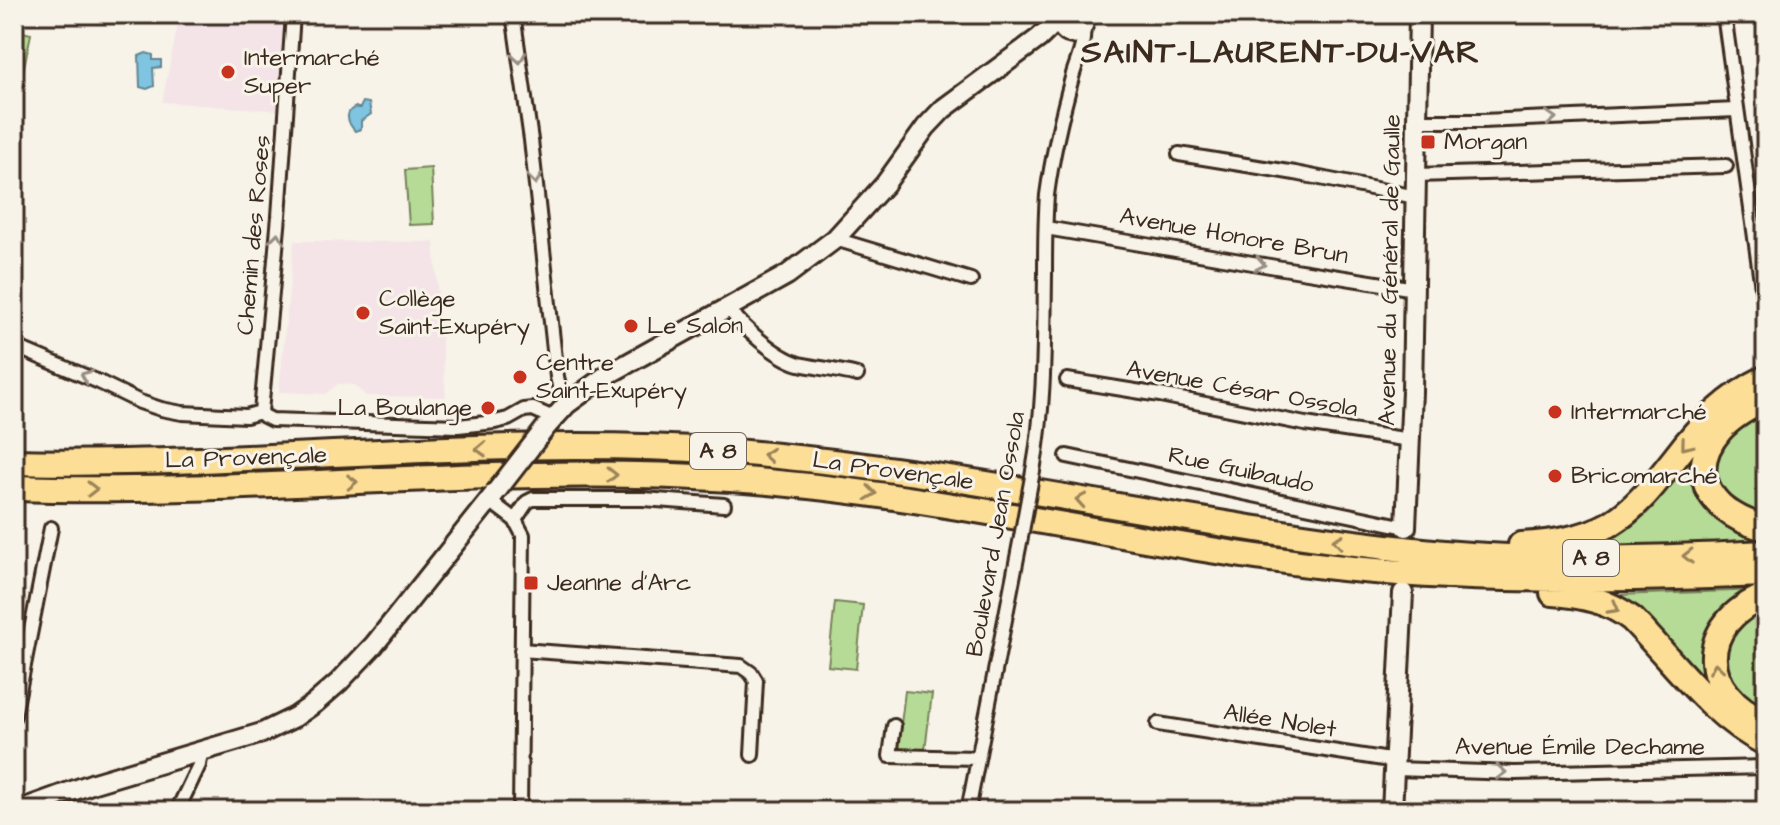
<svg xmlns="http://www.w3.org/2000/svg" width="1780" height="825" font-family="'Architects Daughter',sans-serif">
<rect width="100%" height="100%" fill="#f7f3e8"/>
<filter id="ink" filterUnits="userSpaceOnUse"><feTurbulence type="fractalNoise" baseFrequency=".0125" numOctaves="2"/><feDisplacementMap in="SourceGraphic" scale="16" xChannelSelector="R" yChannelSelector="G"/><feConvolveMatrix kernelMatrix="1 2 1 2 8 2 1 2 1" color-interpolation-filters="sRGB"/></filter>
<g filter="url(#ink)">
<path fill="#f4e4e8" d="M180 14H285L280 111 162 102Z
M294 241 434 242 446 397 366 396 354 385 338 384 325 394 279 392Z"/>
<path fill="#b5db97" stroke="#78825a" stroke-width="2" d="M14 30 31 34 14 114Z
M431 168 434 224 409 225 405 170Z
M1766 408V518L1742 511 1718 484 1715 469V458L1724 438Z
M1700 434 1696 470 1766 537V542L1575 546Z
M1763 590 1707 643 1750 729 1644 619 1615 595Z
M835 602 863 605 856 669 828 666Z
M1766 605V711L1735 691 1723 664 1726 636Z
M905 691 932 694 925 750 898 749Z"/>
<path fill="#7fc4e0" stroke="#648692" stroke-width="2" d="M146 53 153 55V60H161V67L153 68 154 86 147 89 140 87 139 56Z
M363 102 369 103 371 114 361 121V129L355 131C348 123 343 112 356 107L357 108H360Z"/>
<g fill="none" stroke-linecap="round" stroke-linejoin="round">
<defs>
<path id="street" d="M513 14 531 140 557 377 561 393 567 404
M1724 14 1766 317
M1417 121H1482L1736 110
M1179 154 1295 173 1416 197
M1416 175 1726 166
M1046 228 1276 267 1415 289
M835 239 971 280
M729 309C743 328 776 357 799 364 818 368 838 370 857 375
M14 346 99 382 140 402 161 409 182 413 246 416 261 412
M1067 380 1160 395 1305 424 1410 440
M261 412 279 216 293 14
M261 412 264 416 272 420 458 426 495 422 508 419 524 410 533 409 553 418
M1067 456 1406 527
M1033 471C1045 406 1044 340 1045 275 1045 248 1045 221 1047 195 1052 158 1063 110 1073 74 1078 58 1085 44 1083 27
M490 501 515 520 523 535 520 811
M515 520 527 502 533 499H643L724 505
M521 650 741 666 751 673 756 681 752 755
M14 716 51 528
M1158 724 1396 761
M894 726 890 756 977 758
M1395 769 1515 773 1766 767
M177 811 199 765 201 752
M968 811 1021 537"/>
<path id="secondary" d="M1062 16V27C1067 35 1074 36 1081 30L1088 14
M547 426 567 404 607 375 787 275 835 239 885 184 926 127 943 109 1039 38 1064 14
M1406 527 1412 391 1419 14
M17 811 94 783 262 733 295 717 315 703 339 682 374 645 495 493
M1392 811 1403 593"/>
<path id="highway" d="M1766 398C1750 407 1732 416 1720 430 1681 476 1717 517 1766 528
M14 462C76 464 138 462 200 460 373 454 548 438 721 451 955 468 1181 525 1413 550 1530 563 1649 559 1766 553
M14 488C253 496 491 463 730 479 927 492 1120 541 1316 565 1465 583 1616 580 1766 574
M1521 545C1552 543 1583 539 1610 524 1637 508 1656 482 1675 458 1700 425 1728 396 1766 378
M1553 593C1583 595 1608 601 1632 619 1674 662 1711 716 1766 743
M1766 596C1695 623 1698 694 1766 722"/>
</defs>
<use href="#street" stroke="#3b2a1e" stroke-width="18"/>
<use href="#secondary" stroke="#3b2a1e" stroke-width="24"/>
<use href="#highway" stroke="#3b2a1e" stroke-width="30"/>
<use href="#street" stroke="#f7f3e8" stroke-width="12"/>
<use href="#secondary" stroke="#f7f3e8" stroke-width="18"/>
<use href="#highway" stroke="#fcde96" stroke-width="24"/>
<defs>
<path id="street-bridge" d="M1021 537 1033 471"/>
<path id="secondary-bridge" d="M495 493 547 426"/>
</defs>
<use href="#street-bridge" stroke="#3b2a1e" stroke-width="18" stroke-linecap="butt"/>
<use href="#secondary-bridge" stroke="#3b2a1e" stroke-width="24" stroke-linecap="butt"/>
<use href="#street-bridge" stroke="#f7f3e8" stroke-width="12"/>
<use href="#secondary-bridge" stroke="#f7f3e8" stroke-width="18"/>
</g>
<defs><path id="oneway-chevron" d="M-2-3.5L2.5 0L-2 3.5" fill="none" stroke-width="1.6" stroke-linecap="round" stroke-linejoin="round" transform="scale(2)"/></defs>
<g stroke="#998e83">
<use href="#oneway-chevron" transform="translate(519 58) rotate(81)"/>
<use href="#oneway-chevron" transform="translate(1551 118) rotate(-3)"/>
<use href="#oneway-chevron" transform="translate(535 179) rotate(84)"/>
<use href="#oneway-chevron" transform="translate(277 238) rotate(-84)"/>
<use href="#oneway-chevron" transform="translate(1260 264) rotate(10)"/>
<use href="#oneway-chevron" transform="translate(86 376) rotate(-157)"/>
<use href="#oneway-chevron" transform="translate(1501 772) rotate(2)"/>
</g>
<g stroke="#9c845a">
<use href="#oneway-chevron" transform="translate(1686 445) rotate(129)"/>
<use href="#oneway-chevron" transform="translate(481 449) rotate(178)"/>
<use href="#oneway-chevron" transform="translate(768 455) rotate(-175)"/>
<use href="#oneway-chevron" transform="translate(612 475) rotate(1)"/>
<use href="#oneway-chevron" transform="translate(352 482) rotate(-2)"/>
<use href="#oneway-chevron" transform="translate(92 489)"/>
<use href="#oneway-chevron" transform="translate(871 493) rotate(8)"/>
<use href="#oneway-chevron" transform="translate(1081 500) rotate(-170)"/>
<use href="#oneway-chevron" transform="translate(1338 541) rotate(-172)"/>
<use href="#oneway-chevron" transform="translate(1688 556) rotate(179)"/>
<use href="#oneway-chevron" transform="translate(1614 608) rotate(29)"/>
<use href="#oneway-chevron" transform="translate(1716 668) rotate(-99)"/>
</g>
</g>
<g fill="#c8321e" stroke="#f7f3e8" stroke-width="3">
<circle cx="228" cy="72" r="8"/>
<rect x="1420" y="134" width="16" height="16" rx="4"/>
<circle cx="363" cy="313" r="8"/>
<circle cx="631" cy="326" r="8"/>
<circle cx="520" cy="377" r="8"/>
<circle cx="488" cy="408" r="8"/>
<circle cx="1555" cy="412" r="8"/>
<circle cx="1555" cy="476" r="8"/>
<rect x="523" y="575" width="16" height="16" rx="4"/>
</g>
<g text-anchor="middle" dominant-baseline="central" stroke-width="6" stroke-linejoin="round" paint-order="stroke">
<g fill="#f7f3e8" stroke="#73665b" stroke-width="2">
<rect x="690" y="433" width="56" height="36" rx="6"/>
<rect x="1563" y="540" width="56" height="36" rx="6"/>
</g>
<g font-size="22" font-weight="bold" fill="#3b2a1e">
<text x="718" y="451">A 8</text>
<text x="1591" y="558">A 8</text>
</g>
<g font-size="24" fill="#3b2a1e" stroke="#f7f3e8" text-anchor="start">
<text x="244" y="58">Intermarché<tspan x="244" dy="28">Super</tspan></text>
<text x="1444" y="142">Morgan</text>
<text x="379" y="299">Collège<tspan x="379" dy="28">Saint-Exupéry</tspan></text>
<text x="647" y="326">Le Salon</text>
<text x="536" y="363">Centre<tspan x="536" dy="28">Saint-Exupéry</tspan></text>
<text x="472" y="408" text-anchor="end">La Boulange</text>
<text x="1571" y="412">Intermarché</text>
<text x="1571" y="476">Bricomarché</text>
<text x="547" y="583">Jeanne d’Arc</text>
</g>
<g font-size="24" fill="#3b2a1e" stroke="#f7f3e8">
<text transform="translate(254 235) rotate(-85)">Chemin des Roses</text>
<text transform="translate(1234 236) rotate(10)">Avenue Honore Brun</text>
<text transform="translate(1390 270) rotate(-89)">Avenue du Général de Gaulle</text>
<text transform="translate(1242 389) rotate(10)">Avenue César Ossola</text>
<text transform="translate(246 458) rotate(-2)">La Provençale</text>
<text transform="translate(1241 470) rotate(12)">Rue Guibaudo</text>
<text transform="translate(893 471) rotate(8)">La Provençale</text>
<text transform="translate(996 534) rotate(-80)">Boulevard Jean Ossola</text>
<text transform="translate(1280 721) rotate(9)">Allée Nolet</text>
<text x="1580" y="747">Avenue Émile Dechame</text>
</g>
<g font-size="32" font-weight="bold" letter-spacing="2" fill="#3b2a1e" stroke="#f7f3e8">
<text x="1281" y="52">SAINT-LAURENT-DU-VAR</text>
</g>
</g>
<rect width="1780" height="825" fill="none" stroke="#f7f3e8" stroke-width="48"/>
<rect x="24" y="24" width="1732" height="777" fill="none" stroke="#3b2a1e" stroke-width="3" filter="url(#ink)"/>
</svg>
